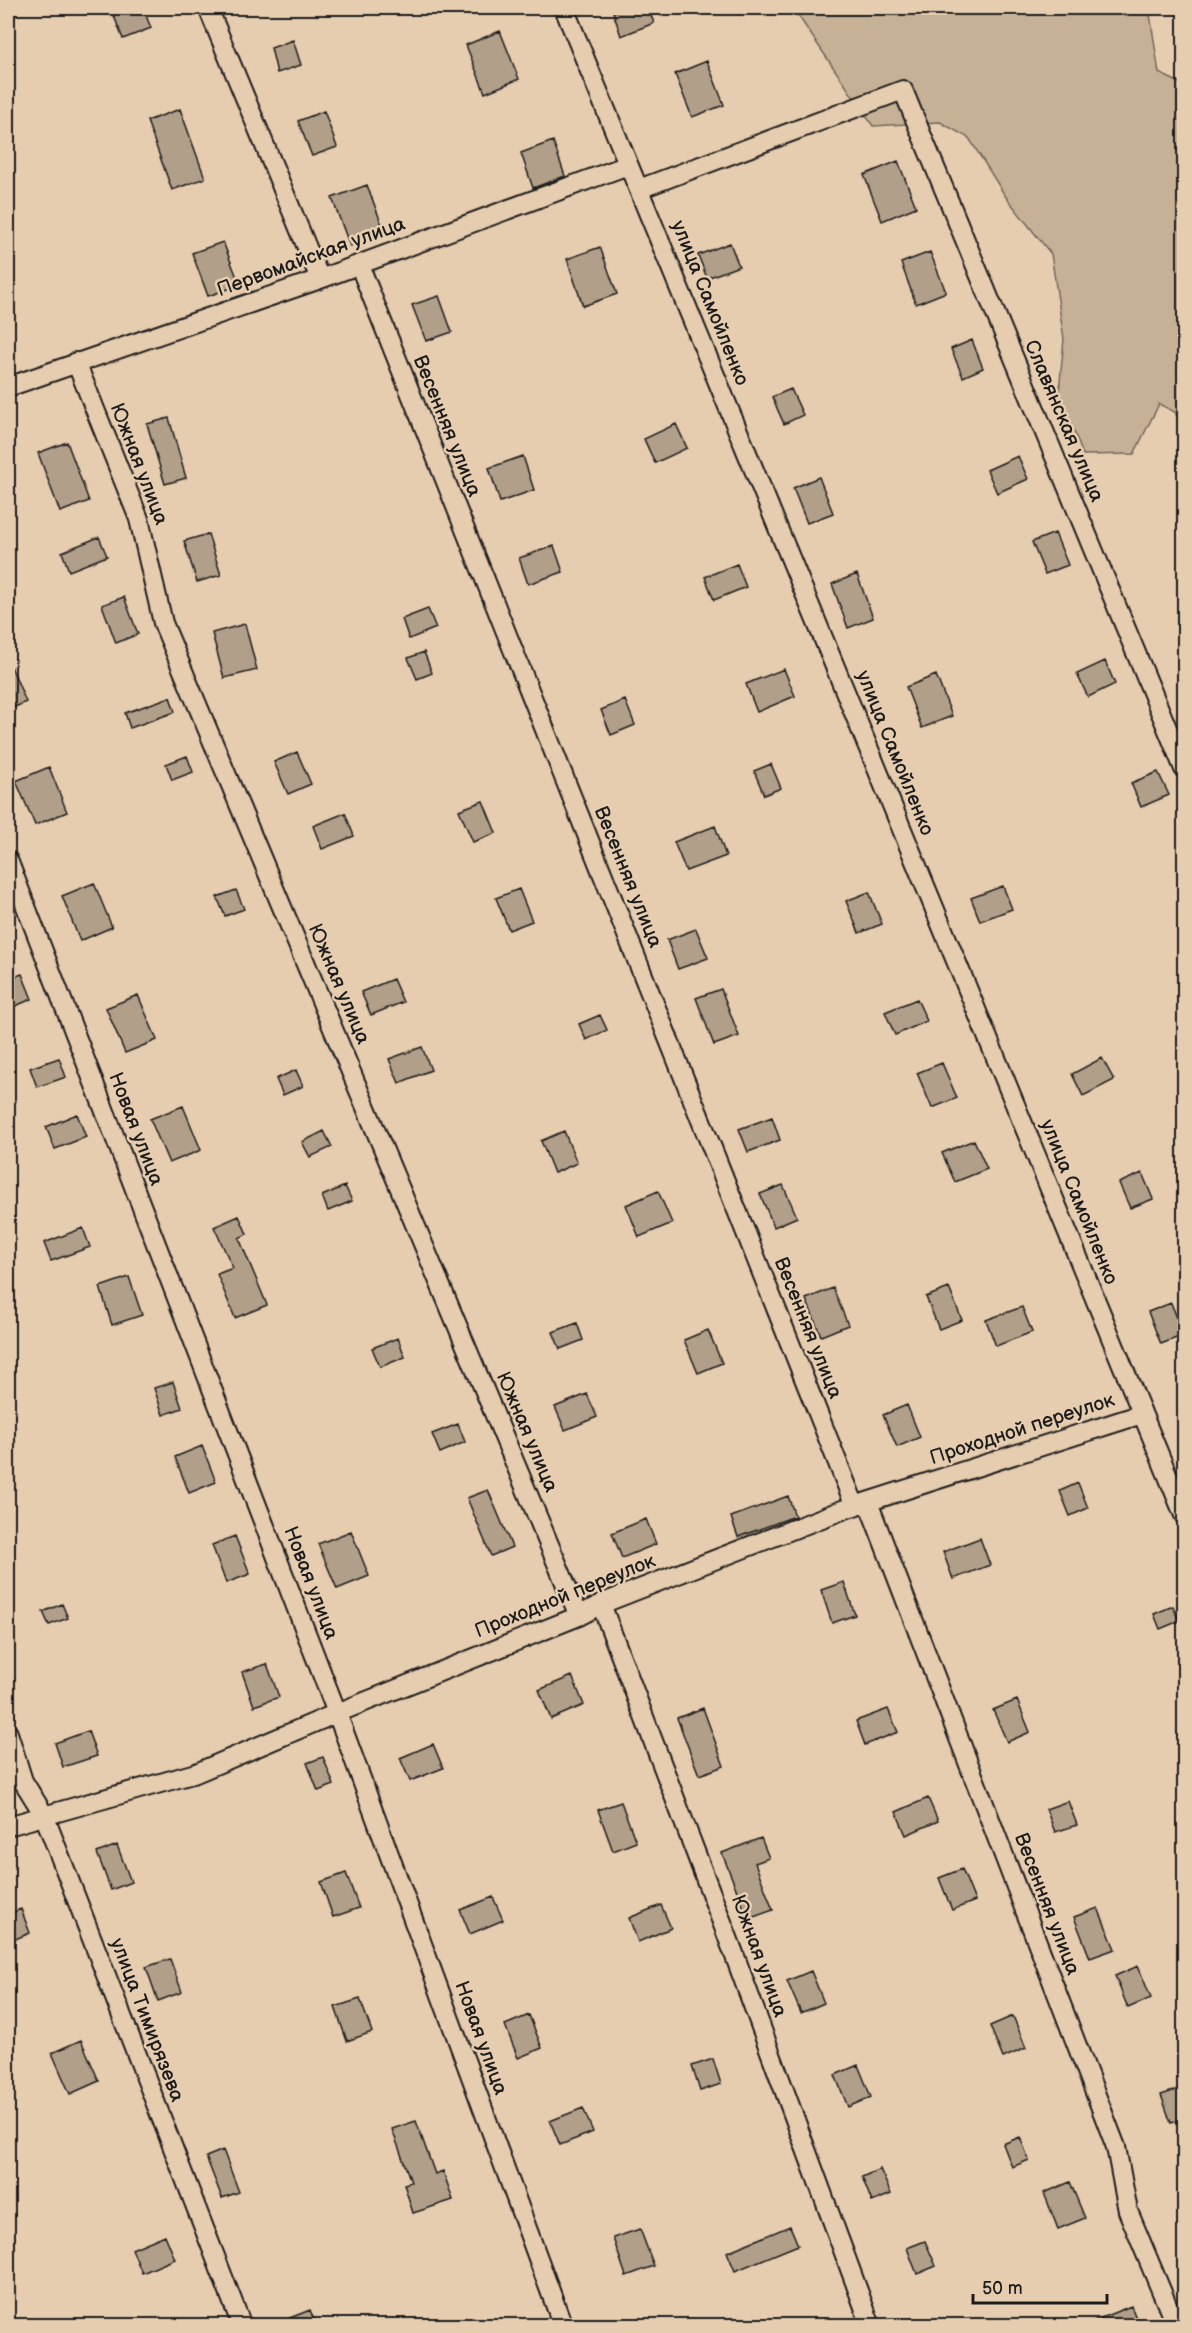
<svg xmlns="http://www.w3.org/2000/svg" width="1192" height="2333" font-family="'Balsamiq Sans',sans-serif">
<rect width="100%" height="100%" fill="#e7cdaf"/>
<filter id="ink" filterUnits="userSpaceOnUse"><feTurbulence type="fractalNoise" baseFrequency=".0167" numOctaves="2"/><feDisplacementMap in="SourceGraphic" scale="12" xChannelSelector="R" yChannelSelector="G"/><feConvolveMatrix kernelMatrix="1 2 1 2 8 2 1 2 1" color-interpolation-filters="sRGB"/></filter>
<g filter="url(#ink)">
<path fill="#c6b197" stroke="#71665a" stroke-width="1.5" d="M793 8H1149L1159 73 1184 85V432L1175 412 1159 404 1134 454 1083 455 1059 392 1064 339 1051 254 1006 197 969 138 940 122 873 126Z"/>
<path fill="#b19f89" stroke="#1c1c1c" stroke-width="1.5" d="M111 8H143L151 28 123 39Z
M625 8H648L654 23 621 36 613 12Z
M500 31 519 79 485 93 466 45Z
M293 40 301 65 277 73 271 48Z
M707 61 724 105 692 117 675 74Z
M180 109 205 178 172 190 147 121Z
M324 111 337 147 312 156 298 121Z
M553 141 565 176 533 188 521 153Z
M898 161 916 207 882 221 864 175Z
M367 185 385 233 350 246 332 198Z
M223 242 240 285 208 296 192 253Z
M730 243 739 266 707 278 698 255Z
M600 247 617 294 583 306 567 259Z
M930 252 946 292 916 304 901 263Z
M439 296 452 332 426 341 412 305Z
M972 340 983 368 963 377 951 349Z
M791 389 803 415 784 424 772 397Z
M169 418 186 478 165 484 147 424Z
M676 424 687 448 655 463 644 439Z
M67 442 89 501 60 512 38 453Z
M523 456 534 490 500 502 489 468Z
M1018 456 1028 479 997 493 987 470Z
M819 477 833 513 807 523 793 488Z
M1055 533 1068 565 1045 574 1032 542Z
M208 534 221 575 197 582 184 541Z
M99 537 107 556 69 571 62 552Z
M554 546 563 572 528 584 519 558Z
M737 564 746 587 714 600 705 577Z
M857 574 873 618 848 628 832 584Z
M124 597 138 634 116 643 102 605Z
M428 609 436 628 409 639 402 619Z
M245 624 257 670 224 678 212 633Z
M424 652 432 673 417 679 408 658Z
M8 659 26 702 8 710Z
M1105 661 1115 684 1088 697 1077 674Z
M784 669 795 696 757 712 746 684Z
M936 675 952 716 922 728 906 687Z
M170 697 175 712 130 728 125 713Z
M625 700 635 725 611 735 601 710Z
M297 752 311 784 288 794 274 762Z
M187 756 193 772 172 780 166 764Z
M771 764 781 788 764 795 754 771Z
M49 767 67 812 35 825 16 781Z
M1158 772 1169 795 1141 807 1131 783Z
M483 801 496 833 473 842 459 810Z
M345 813 354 836 322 849 313 826Z
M715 826 726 856 686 871 674 842Z
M94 883 112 927 80 941 62 896Z
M1003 886 1012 909 980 921 971 898Z
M519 889 532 921 509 930 496 898Z
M236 890 244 909 225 916 217 897Z
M869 892 882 924 859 933 846 901Z
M696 929 708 958 678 969 667 940Z
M22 974 32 999 13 1007 8 992V979Z
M393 979 403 1002 371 1015 361 992Z
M721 989 739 1036 714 1045 696 998Z
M138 995 157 1040 125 1053 106 1008Z
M917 999 927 1021 895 1035 885 1012Z
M600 1015 607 1030 586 1040 579 1024Z
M422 1047 431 1070 399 1083 389 1059Z
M59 1058 66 1077 37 1087 30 1068Z
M1102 1058 1114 1080 1083 1096 1072 1074Z
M942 1063 957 1098 932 1108 917 1073Z
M296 1070 303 1086 283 1095 276 1079Z
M183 1106 201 1150 169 1163 150 1119Z
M77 1114 86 1137 55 1149 46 1127Z
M772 1117 780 1140 748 1152 739 1129Z
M324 1131 332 1147 310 1157 302 1142Z
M564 1131 577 1163 554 1173 541 1141Z
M974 1140 987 1169 955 1182 942 1153Z
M1142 1173 1153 1199 1130 1208 1119 1183Z
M783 1185 797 1217 774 1227 760 1194Z
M345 1186 352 1201 328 1211 322 1196Z
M658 1191 672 1223 639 1237 626 1205Z
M239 1216 247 1234 239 1238 267 1305 235 1318 217 1274 233 1268 214 1227Z
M83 1228 90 1247 51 1261 44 1243Z
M129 1277 142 1315 112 1325 100 1287Z
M833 1288 848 1325 821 1336 806 1299Z
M949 1288 962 1320 939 1329 926 1297Z
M1171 1303 1184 1335 1161 1344 1148 1312Z
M1022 1307 1032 1332 996 1346 986 1320Z
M577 1323 583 1340 560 1349 553 1332Z
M708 1330 722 1363 698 1373 684 1340Z
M398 1338 405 1357 380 1367 372 1348Z
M173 1382 182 1408 163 1415 154 1388Z
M587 1394 597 1417 565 1430 555 1407Z
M907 1405 920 1437 897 1447 883 1415Z
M458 1424 465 1442 440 1453 432 1434Z
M202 1446 216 1482 189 1493 175 1457Z
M1078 1483 1088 1508 1070 1516 1060 1491Z
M488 1490 512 1547 491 1556 467 1498Z
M788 1496 795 1516 738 1537 731 1517Z
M646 1519 656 1544 622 1558 612 1533Z
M351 1531 369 1576 337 1589 318 1544Z
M235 1536 250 1574 226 1583 212 1545Z
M980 1538 990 1565 953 1579 943 1552Z
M844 1582 855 1615 832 1623 821 1590Z
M62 1604 68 1618 49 1625 43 1612Z
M1173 1606 1179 1621 1160 1629 1154 1614Z
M267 1664 279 1697 254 1706 242 1672Z
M572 1676 584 1705 551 1719 539 1690Z
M1017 1700 1030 1732 1007 1742 993 1710Z
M703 1708 724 1766 699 1775 677 1718Z
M888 1709 898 1732 865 1745 856 1721Z
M88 1731 97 1756 63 1767 55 1743Z
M433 1744 443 1768 410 1781 400 1758Z
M323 1757 334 1785 318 1791 307 1763Z
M928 1798 938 1821 906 1835 896 1812Z
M1068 1801 1077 1825 1055 1832 1046 1809Z
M621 1802 636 1842 613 1851 598 1810Z
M761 1838 769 1858 755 1863 773 1910 748 1919 722 1853Z
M117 1845 131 1882 111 1890 97 1853Z
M962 1869 975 1901 952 1910 939 1878Z
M346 1873 359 1908 333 1917 321 1882Z
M493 1897 503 1920 470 1934 460 1910Z
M661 1905 671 1928 638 1942 629 1918Z
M1098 1908 1115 1949 1090 1958 1074 1917Z
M21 1909 30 1933 8 1942V1914Z
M170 1959 182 1992 158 2001 146 1967Z
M1138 1966 1151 1998 1128 2008 1115 1976Z
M811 1971 824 2003 801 2013 787 1981Z
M360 1999 372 2032 347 2041 335 2007Z
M529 2015 542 2048 518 2058 505 2025Z
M1013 2016 1026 2048 1003 2058 990 2026Z
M81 2040 99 2081 70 2094 52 2053Z
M713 2059 721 2084 700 2091 692 2066Z
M858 2065 871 2097 848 2107 835 2075Z
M1185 2087V2119L1171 2123 1161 2095Z
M583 2108 593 2132 560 2145 550 2121Z
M416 2121 435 2174 443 2171 453 2200 413 2213 404 2184 411 2182 392 2129Z
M1020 2137 1029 2160 1012 2167 1003 2144Z
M223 2150 239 2192 222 2198 206 2157Z
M880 2169 891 2194 872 2202 862 2177Z
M1070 2182 1085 2218 1058 2229 1044 2193Z
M790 2226 798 2245 735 2271 727 2252Z
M640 2229 654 2266 626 2276 613 2238Z
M165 2235 175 2259 142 2273 132 2249Z
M925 2241 936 2266 917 2274 907 2248Z
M1131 2306 1139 2325H1083Z
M310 2310 316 2325H272Z"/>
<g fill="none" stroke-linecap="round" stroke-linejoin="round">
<defs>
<path id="minor" d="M208 8 320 279
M564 8 1184 1515
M639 189 903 90 1184 769
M359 264 855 1506
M76 362 139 519 163 623 579 1616
M8 387 320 279 628 165
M8 860 337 1713 563 2326
M868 1502 1116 2147 1128 2211 1176 2326
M601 1604 733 1951 871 2326
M8 1733 23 1781 44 1815 242 2326
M8 1826 196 1773 337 1713 579 1616 601 1604 845 1509 1142 1414"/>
</defs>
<use href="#minor" stroke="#1c1c1c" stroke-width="22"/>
<use href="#minor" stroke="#e7cdaf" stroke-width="18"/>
</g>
</g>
<g text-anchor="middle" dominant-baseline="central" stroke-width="5" stroke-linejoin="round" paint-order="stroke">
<g font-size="20" fill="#1c1c1c" stroke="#e7cdaf">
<text transform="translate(311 257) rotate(-20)">Первомайская улица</text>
<text transform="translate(710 303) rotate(68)">улица Самойленко</text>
<text transform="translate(1064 421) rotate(67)">Славянская улица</text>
<text transform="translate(447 426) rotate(68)">Весенняя улица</text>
<text transform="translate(139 464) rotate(69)">Южная улица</text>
<text transform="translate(895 753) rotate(68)">улица Самойленко</text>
<text transform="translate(628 877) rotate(68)">Весенняя улица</text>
<text transform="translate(339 984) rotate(67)">Южная улица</text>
<text transform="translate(136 1129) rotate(69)">Новая улица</text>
<text transform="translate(1079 1202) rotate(68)">улица Самойленко</text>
<text transform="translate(808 1328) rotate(68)">Весенняя улица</text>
<text transform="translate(1022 1429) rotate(-18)">Проходной переулок</text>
<text transform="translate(527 1432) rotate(67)">Южная улица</text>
<text transform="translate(311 1583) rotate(69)">Новая улица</text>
<text transform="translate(565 1596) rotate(-22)">Проходной переулок</text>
<text transform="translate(1047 1904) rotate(69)">Весенняя улица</text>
<text transform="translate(759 1956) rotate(70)">Южная улица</text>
<text transform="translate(147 2020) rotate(69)">улица Тимирязева</text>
<text transform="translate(481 2038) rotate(70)">Новая улица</text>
</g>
</g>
<rect width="1192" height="2333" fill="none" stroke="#e7cdaf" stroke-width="30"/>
<rect x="15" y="15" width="1162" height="2303" fill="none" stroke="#1c1c1c" stroke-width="2" filter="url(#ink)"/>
<path d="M973 2294v9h134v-9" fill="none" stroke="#1c1c1c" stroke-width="3"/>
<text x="982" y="2294" font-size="18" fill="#1c1c1c" stroke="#e7cdaf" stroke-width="4.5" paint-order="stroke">50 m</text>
</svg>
